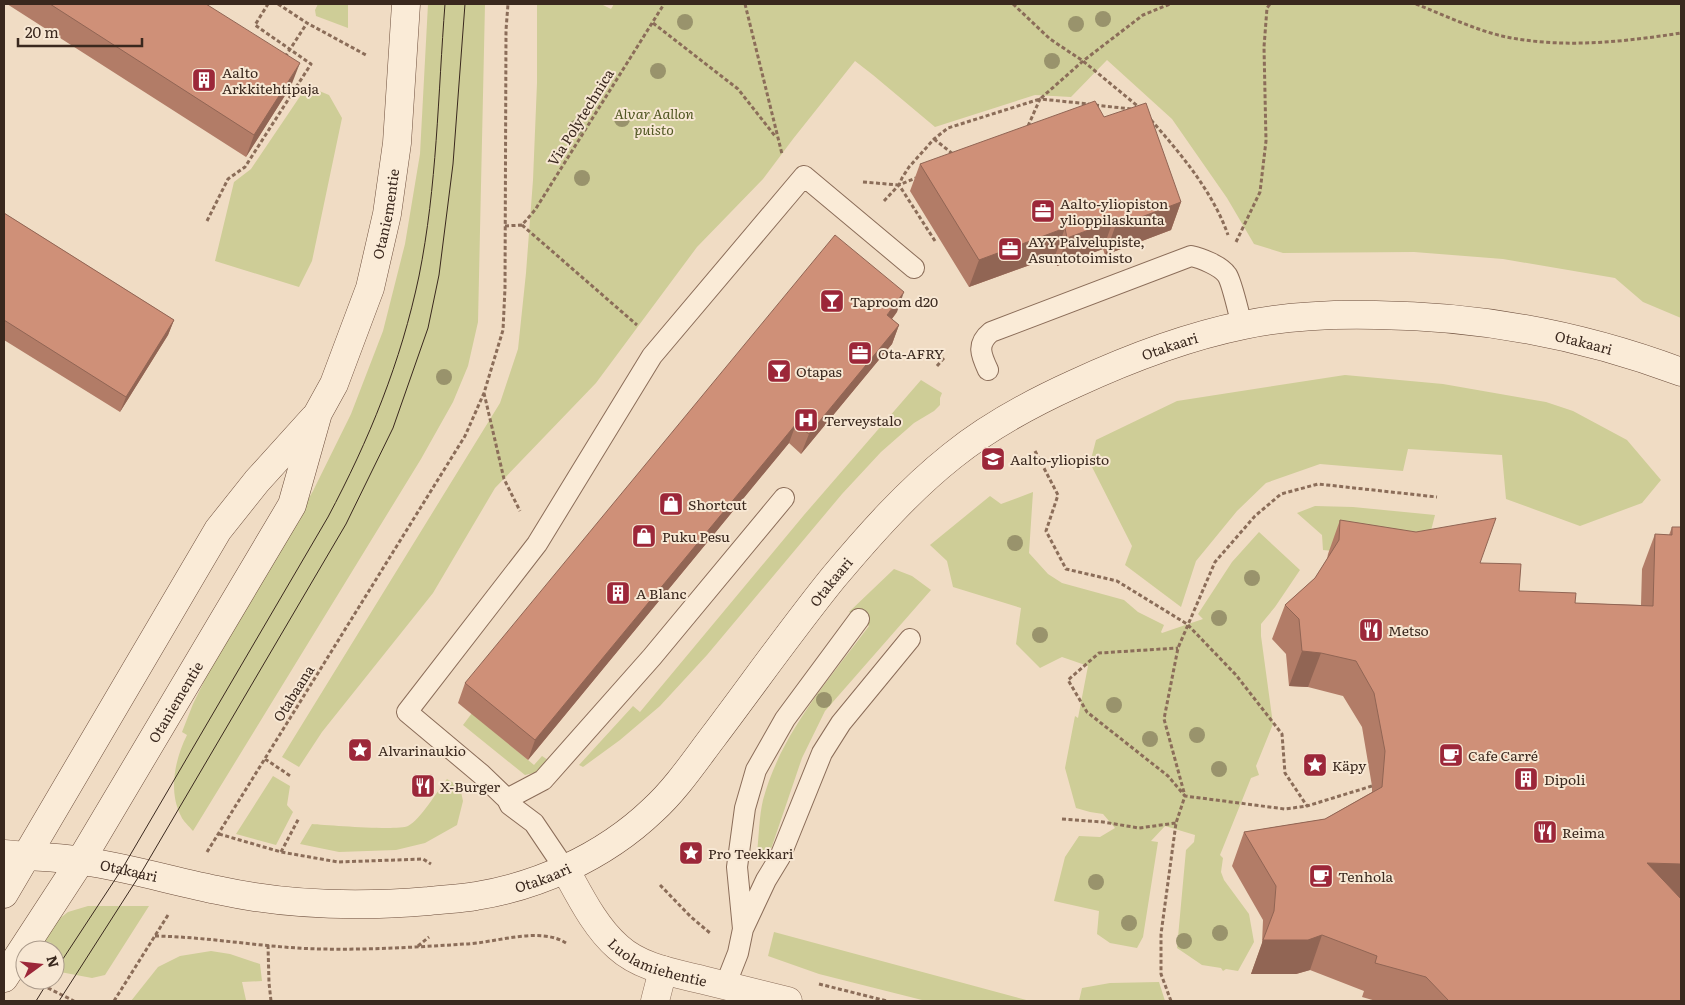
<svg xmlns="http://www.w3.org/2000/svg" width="1685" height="1005" font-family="Literata,serif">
<rect width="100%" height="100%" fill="#f0dcc4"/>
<path fill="#cecd97" d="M318 4H348V28L316 16 315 10Z
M428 4H485L478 322 468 366 453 402 421 459 193 831C189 826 183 821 181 816 168 791 175 759 187 735L182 732 193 704 212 665 313 491 351 414 383 331 405 244 420 154Z
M537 4H601L611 9 614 4H1681V318L1643 302 1615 278 1503 259 1414 252 1283 253 1254 244 1227 198 1172 119 1107 60 1071 97 1035 95 935 127 873 75 855 61 793 139 763 179 697 247 596 383 495 488 433 593 322 732 299 767 282 757 500 403 518 349 526 273 533 180 537 83Z
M307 86 329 95 342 118 312 261 299 287 215 261 234 182 251 169Z
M1345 375 1443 384 1546 402 1573 411 1627 440 1661 480 1642 503 1580 526 1506 499 1502 455 1408 449 1403 471 1320 464 1266 483 1237 511 1196 561 1181 607 1125 565 1132 546 1090 463 1096 440 1177 401Z
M921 380 942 393 940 398V405L934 411 914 423 881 452 842 494 707 655 660 706 620 740 583 767 579 765 633 706 640 712 804 515Z
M1033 492 1029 553 1048 574 1062 583 1124 600 1138 612 1164 625 1161 632 1162 633 1203 619 1198 614 1232 562 1259 532 1300 570 1275 607 1261 624V636L1273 724 1256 766 1259 775 1251 778 1220 855 1223 858 1221 872 1224 880 1249 914 1254 942 1238 971 1226 969 1223 971 1221 968 1202 965 1177 948 1186 850 1194 842 1195 835 1165 826 1151 841 1158 842 1143 937 1137 948 1110 943 1097 934 1099 911 1054 901 1065 857 1079 836 1100 837 1115 828 1103 814 1090 812 1076 808 1065 768 1075 716 1078 718 1088 666 1062 657 1040 668 1016 644 1021 608 953 587 947 561 930 545 990 496 1001 504Z
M1315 506 1353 507 1435 515 1425 554 1397 557 1323 550 1322 535 1297 513Z
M894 569 912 576 931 590 825 711 802 758 770 852 757 853C759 836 759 817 763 800 781 733 828 681 869 626L849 612Z
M472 713 534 765 542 756 548 760 538 772 525 775 463 725Z
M273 776 290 786 287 805 293 812 276 845 236 834Z
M447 779 460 787 463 801 457 825 425 843 396 850 339 852 300 844 312 824C327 825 397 831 408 826 420 820 438 790 447 779Z
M88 906H149L105 975 92 978 55 971V950H35L54 923 68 912Z
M774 932 1030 1001H926L819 974 768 956Z
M211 951 230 954 260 964 262 981 242 982 246 1000 245 1001H131L158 967 180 956Z
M1159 982 1165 1001H1079L1082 988 1110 983Z"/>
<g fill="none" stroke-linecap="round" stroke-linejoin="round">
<defs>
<path id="lane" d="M988 370C981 355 976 344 991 332L1191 256C1201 258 1221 266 1227 275 1232 282 1239 315 1242 325
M507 799 543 780 652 657 784 498
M565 869 534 823 510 805 507 799 481 774 407 712 537 544 652 356 804 176 914 268
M743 929 737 867 745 808 756 770 785 719 859 619
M725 986 738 953 743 929 766 880 780 857 822 753 841 723 910 639"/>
<g id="street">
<path d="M4 854 26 856"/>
<path id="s1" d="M565 869C580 896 595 927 618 947 641 968 675 973 703 980 731 987 760 994 788 1001"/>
<path d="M655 1001 663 970"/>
</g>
<g id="secondary">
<path id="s2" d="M26 856C45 857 64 858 83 861 130 868 176 882 222 891 291 906 359 907 429 901 445 899 461 899 476 896 507 891 539 881 567 868 597 854 628 834 653 810 676 789 694 762 713 737 753 684 791 630 833 578 869 535 908 491 952 456 988 427 1032 403 1074 384 1128 359 1185 337 1244 325 1287 316 1332 314 1376 315 1481 316 1582 335 1681 372"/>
<path d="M4 894 218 530 257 481 314 418"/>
<path id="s3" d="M4 978 81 860 292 505 318 413 334 384 370 288 387 214 397 143 406 4"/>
</g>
</defs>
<use href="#lane" stroke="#8b6d59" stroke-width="22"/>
<use href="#street" stroke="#8b6d59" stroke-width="29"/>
<use href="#secondary" stroke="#6d4e3c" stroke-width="29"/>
<path stroke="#8b6d59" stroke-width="3" stroke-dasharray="4 2.5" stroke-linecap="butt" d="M278 4 307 23 366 55
M745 4 782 154
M1013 4 1050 39 1083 61 1140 108
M1416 4C1444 15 1473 29 1502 36 1560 49 1623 42 1681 33
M653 23 738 89 775 136
M285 57 307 23
M1095 105 1131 109
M1151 120C1181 154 1213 192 1228 235
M1028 126 1040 99 1089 104
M934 139 953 154
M863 182 899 185
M884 201 899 185 916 178
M207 221 228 179 245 167 311 64 255 25 268 4
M522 225 637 325
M505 226 522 225 535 210 664 4
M935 241 899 185 902 178 909 167 934 139 948 128 1040 99 1083 61 1143 15 1170 4
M1236 242 1260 192 1266 141 1264 47 1267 8 1270 4
M937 366 944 358
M484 393 504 479 520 511
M1035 451 1058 495 1046 531 1066 569 1117 581 1187 624 1236 675 1282 734 1285 773 1307 806
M265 759 292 777
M1372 786 1307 806 1285 809 1185 796 1164 719 1178 648 1215 562 1255 516 1281 494 1318 484 1437 497
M1062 819 1103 822 1139 828 1176 823
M219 834 281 852 338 862 423 859 431 864
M207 852 465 436 484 393 503 330 505 288 506 30 508 4
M281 852 299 818
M660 885 691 917 710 933
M155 936C211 937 266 948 321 949 369 950 418 947 465 944 496 943 539 926 566 943
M268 945 269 983 271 1001
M418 946 429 937
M819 984 887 1001
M42 985 74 1001
M114 1001 168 915
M1171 1001 1161 974V934L1176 823 1185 796 1168 776 1087 712 1068 680 1099 653 1178 648"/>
<use href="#lane" stroke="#faebd7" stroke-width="20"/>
<use href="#street" stroke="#faebd7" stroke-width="28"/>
<use href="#secondary" stroke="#faebd7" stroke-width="28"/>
<path stroke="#3a281e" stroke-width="1" d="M55 971 122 869 328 517C369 440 401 362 419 276 437 187 438 94 445 4
M36 1001 49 980
M59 1001 141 873 346 524 393 428 428 328 439 275 453 164 465 4"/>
</g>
<g fill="#99936c">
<circle cx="1103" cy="19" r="8"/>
<circle cx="685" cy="22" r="8"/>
<circle cx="1076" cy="24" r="8"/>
<circle cx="1052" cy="61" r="8"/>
<circle cx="658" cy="71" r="8"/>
<circle cx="622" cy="119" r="8"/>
<circle cx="576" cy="128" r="8"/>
<circle cx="582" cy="178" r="8"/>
<circle cx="444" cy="377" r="8"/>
<circle cx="1015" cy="543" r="8"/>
<circle cx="1252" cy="578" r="8"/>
<circle cx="1219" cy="618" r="8"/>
<circle cx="1040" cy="635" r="8"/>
<circle cx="824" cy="700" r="8"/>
<circle cx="1114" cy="705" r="8"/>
<circle cx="1197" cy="735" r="8"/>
<circle cx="1150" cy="739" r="8"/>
<circle cx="1219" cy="769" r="8"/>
<circle cx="1096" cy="882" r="8"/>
<circle cx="1129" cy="923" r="8"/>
<circle cx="1220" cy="933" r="8"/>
<circle cx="1184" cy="941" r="8"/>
</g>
<path fill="#b27c67" d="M7 4H206L291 86 246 157Z
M1104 117 1181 202 1171 230 1105 255 1103 249 1057 266 1055 256 969 287 910 191 920 164Z
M4 213 174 320 168 335 120 412 4 340Z
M897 312 892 319 899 325 892 344 801 454 789 443 528 760 458 703 465 683Z
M1340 520 1480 563 1519 591 1575 603 1641 605 1642 569 1655 534 1669 535 1672 527 1681 1001H1376L1362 997 1364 991 1310 970 1296 974H1251L1262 944 1263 920 1232 866 1244 832 1325 819 1372 792V786L1362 727 1343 696 1308 687 1289 686 1286 654 1272 639 1285 605 1315 578 1327 559 1328 554Z"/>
<path fill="#916554" d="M300 63 291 86 246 157 254 135Z
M1181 202 1171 230 1105 255 1115 227Z
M1113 221 1103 249 1057 266 1067 238Z
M1065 228 1055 256 969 287 979 260Z
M904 292 897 312 880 334 887 315Z
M174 320 168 335 120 412 126 397Z
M899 325 892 344 801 454 809 434Z
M796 424 789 443 528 760 535 740Z
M1302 651 1321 653 1308 687 1289 686Z
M1647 863 1681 864V900Z
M1322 935 1310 970 1296 974H1251L1263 940Z"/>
<path fill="#cf9078" stroke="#916554" d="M50 4H206L300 63 254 135Z
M1095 101 1104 117 1146 103 1181 202 1115 227 1113 221 1067 238 1065 228 979 260 920 164Z
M4 213 174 320 126 397 4 320Z
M835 235 904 292 887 315 899 325 809 434 796 424 535 740 465 683Z
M1496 518 1480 563 1521 564 1519 591 1576 593 1575 603 1653 606 1655 534 1672 535V527H1681V864L1647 863 1681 899V1001H1449L1426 977 1375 963 1377 956 1322 935 1308 940H1263L1274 911 1276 886 1244 832 1325 819 1382 787 1385 751 1374 693 1356 661 1321 653 1302 651 1299 619 1285 605 1315 578 1339 540 1340 520 1416 532Z"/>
<defs>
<symbol id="building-square" viewBox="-11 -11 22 22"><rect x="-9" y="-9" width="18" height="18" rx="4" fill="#9c2739" stroke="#f7e7d3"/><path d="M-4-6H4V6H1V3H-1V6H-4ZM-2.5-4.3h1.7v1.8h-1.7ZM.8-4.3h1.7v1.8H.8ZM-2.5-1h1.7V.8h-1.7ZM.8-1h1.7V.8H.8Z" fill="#fff"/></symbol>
<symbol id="office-square" viewBox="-11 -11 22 22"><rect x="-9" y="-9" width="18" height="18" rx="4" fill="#9c2739" stroke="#f7e7d3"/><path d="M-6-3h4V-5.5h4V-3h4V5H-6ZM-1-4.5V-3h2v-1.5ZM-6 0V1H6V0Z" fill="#fff"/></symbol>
<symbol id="bar-square" viewBox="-11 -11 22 22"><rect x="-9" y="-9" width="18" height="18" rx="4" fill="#9c2739" stroke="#f7e7d3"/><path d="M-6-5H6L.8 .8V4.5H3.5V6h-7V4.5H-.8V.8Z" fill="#fff"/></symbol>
<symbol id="hospital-square" viewBox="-11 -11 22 22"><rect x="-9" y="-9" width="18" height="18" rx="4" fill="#9c2739" stroke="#f7e7d3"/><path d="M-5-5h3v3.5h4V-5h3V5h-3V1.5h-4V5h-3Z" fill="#fff"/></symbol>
<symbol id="university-square" viewBox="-11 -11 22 22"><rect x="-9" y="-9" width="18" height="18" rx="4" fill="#9c2739" stroke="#f7e7d3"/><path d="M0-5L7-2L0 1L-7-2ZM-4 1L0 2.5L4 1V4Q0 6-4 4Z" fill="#fff"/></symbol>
<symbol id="shop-square" viewBox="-11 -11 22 22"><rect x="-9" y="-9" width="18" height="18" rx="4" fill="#9c2739" stroke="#f7e7d3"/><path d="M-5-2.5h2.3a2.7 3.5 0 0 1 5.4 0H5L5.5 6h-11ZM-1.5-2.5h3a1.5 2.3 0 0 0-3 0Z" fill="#fff"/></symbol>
<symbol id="restaurant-square" viewBox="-11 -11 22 22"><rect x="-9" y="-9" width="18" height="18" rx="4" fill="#9c2739" stroke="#f7e7d3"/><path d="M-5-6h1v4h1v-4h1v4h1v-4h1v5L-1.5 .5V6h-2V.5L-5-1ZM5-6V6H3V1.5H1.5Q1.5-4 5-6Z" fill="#fff"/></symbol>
<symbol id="sight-square" viewBox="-11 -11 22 22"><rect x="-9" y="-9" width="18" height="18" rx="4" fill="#9c2739" stroke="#f7e7d3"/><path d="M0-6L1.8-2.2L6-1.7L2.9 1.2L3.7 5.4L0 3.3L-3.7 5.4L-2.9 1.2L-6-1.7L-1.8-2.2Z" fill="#fff"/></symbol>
<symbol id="cafe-square" viewBox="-11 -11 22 22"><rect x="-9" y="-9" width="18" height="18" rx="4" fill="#9c2739" stroke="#f7e7d3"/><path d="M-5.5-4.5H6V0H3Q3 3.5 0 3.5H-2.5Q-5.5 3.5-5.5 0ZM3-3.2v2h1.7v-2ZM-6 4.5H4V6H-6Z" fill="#fff"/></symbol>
</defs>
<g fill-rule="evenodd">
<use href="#building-square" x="190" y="66" width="28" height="28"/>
<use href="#office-square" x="1029" y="197" width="28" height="28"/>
<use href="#office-square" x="996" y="235" width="28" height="28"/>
<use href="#bar-square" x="818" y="287" width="28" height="28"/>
<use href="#office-square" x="846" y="339" width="28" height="28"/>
<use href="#bar-square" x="765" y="357" width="28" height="28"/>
<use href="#hospital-square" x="792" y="406" width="28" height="28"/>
<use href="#university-square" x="979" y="445" width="28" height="28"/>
<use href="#shop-square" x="657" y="490" width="28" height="28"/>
<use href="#shop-square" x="630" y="522" width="28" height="28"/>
<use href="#building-square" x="604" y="579" width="28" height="28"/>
<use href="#restaurant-square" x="1357" y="616" width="28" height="28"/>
<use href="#sight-square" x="346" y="736" width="28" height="28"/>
<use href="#cafe-square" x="1437" y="741" width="28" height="28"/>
<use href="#sight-square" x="1301" y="751" width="28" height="28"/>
<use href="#building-square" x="1512" y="765" width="28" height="28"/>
<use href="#restaurant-square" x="409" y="772" width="28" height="28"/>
<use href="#restaurant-square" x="1531" y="818" width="28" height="28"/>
<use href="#sight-square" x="677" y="839" width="28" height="28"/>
<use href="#cafe-square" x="1307" y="862" width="28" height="28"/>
</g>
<g text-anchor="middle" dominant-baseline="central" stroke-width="4" stroke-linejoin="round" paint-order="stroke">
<g font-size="14" fill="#3a281e" stroke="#f7e7d3" text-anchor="start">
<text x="222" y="72">Aalto<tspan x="222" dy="16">Arkkitehtipaja</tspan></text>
<text x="1060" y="203">Aalto-yliopiston<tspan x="1060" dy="16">ylioppilaskunta</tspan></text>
<text x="1028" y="241">AYY Palvelupiste,<tspan x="1028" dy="16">Asuntotoimisto</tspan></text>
<text x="850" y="301">Taproom d20</text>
<text x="878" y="353">Ota-AFRY</text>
<text x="796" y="371">Otapas</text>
<text x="824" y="420">Terveystalo</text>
<text x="1010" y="459">Aalto-yliopisto</text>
<text x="688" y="504">Shortcut</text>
<text x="662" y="536">Puku Pesu</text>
<text x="636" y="593">A Blanc</text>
<text x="1388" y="630">Metso</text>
<text x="378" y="750">Alvarinaukio</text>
<text x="1468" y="755">Cafe Carré</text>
<text x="1332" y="765">Käpy</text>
<text x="1544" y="779">Dipoli</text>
<text x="440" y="786">X-Burger</text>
<text x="1562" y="832">Reima</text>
<text x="708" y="853">Pro Teekkari</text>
<text x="1338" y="876">Tenhola</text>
</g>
<g font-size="14" font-style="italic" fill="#525824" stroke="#f7e7d3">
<text x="654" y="113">Alvar Aallon<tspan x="654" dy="16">puisto</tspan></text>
</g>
<g font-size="14" fill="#3a281e" stroke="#f7e7d3">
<text transform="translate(580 117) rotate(-58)">Via Polytechnica</text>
<text stroke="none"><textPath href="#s3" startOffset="861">Otaniementie</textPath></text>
<text stroke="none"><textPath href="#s2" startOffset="1784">Otakaari</textPath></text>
<text stroke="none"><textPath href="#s2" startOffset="1364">Otakaari</textPath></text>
<text stroke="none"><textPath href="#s2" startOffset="944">Otakaari</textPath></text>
<text transform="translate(293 693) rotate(-58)">Otabaana</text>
<text stroke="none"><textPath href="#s3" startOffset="325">Otaniementie</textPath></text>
<text stroke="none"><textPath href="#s2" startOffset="104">Otakaari</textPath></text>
<text stroke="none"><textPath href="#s2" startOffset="524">Otakaari</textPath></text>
<text stroke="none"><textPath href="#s1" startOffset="138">Luolamiehentie</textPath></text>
</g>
</g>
<rect width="1685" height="1005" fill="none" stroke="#3a281e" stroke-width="10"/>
<g transform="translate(40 965) rotate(75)"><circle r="24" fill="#f7e7d3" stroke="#ab9b8b"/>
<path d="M0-4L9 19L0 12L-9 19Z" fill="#9c2739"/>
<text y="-8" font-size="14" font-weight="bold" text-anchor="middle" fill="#3a281e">N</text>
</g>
<path d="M18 38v8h124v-8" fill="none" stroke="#3a281e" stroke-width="2.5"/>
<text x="25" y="38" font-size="15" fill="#3a281e" stroke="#f7e7d3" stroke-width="4" paint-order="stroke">20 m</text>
</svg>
